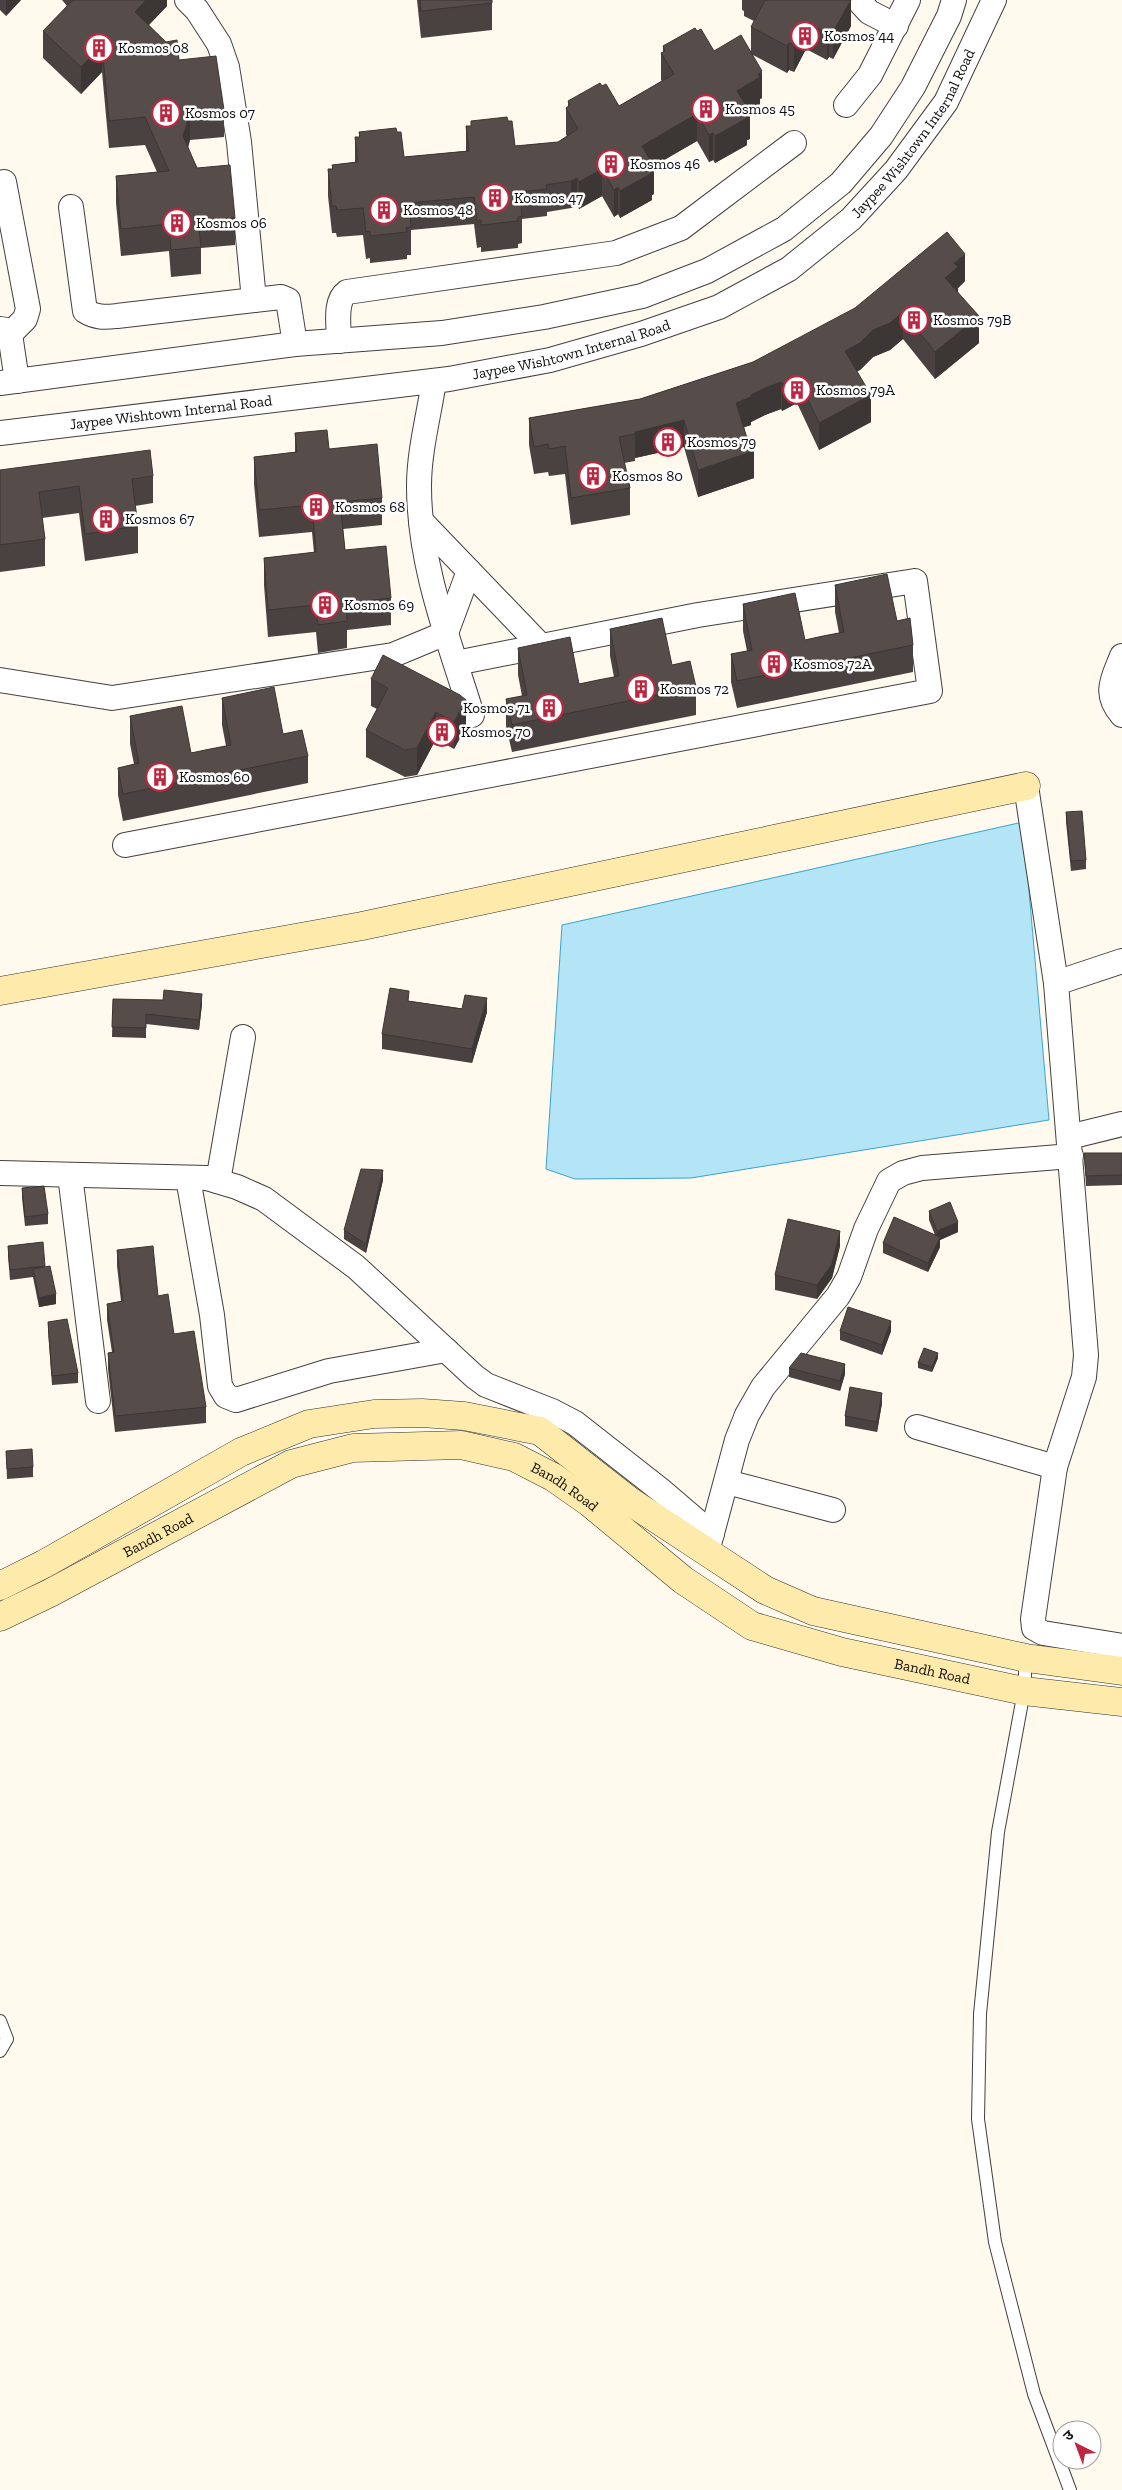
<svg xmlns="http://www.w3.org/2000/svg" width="1122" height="2490" font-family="'Zilla Slab','Noto Sans Devanagari',serif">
<rect width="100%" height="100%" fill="#fff9ee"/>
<path fill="#b3e5f6" stroke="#3ba4cc" d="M1023 822 1049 1120 691 1178 575 1179 546 1169 562 925Z"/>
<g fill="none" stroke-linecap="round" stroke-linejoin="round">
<defs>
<path id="lane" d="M1026 1658 1024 1691 998 1832 980 2014 978 2119 995 2242 1034 2394 1070 2490
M0 2021 7 2039 0 2051"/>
<g id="street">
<path d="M858 0 869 12 896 26"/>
<path d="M846 105 870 75 908 0"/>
<path d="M4 182 28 309 25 319 10 334"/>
<path d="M71 207 84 304 85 311C96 318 105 317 117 316L254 300 239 142 227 67 219 44 197 10 187 0"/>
<path d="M254 300 281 297 288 300 295 344"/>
<path d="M0 329 7 330 10 334 17 381"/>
<path d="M339 341C339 326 334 301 347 292L616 253 681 228 794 143"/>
<path d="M434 381C429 415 419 451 419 486 419 566 449 640 472 715"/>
<path d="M0 383 295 344 442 333 544 317 642 296 707 271 784 229 841 183 881 136 913 87 949 16 954 0"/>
<path id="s1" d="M0 433 449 379 550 360 641 334 719 307 789 269 851 219 896 170 946 102 994 0"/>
<path d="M421 521 541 646"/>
<path d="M1122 656C1113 679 1103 693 1122 715"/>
<path d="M0 680 112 698 393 655 446 633 469 571"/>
<path d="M1026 786 1056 983 1086 1355 1084 1377 1055 1467 1033 1619 1034 1628 1043 1633 1122 1646"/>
<path d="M125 845 930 691 915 581 698 615 456 663"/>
<path d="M1056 983 1122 961"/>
<path d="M1069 1137 1122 1124"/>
<path d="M0 1173 207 1178 237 1187 264 1199 314 1236 356 1267 475 1377 486 1385 552 1411 575 1423 663 1492 712 1534"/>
<path d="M70 1175 98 1401"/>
<path d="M188 1178 212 1315 220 1386 226 1396 236 1400 329 1371 446 1350"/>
<path d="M218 1181 243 1037"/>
<path d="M917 1427 1055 1467"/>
<path d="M727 1482 833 1510"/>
<path d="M708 1548 737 1440 747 1415 763 1387 838 1296 849 1277 866 1229 889 1181 903 1173 922 1168 1071 1156"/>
</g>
<g id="secondary">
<path d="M0 991 362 926 1026 786"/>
<path d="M0 1586 44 1564 241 1452 309 1424 374 1414 422 1413 464 1416 540 1431 631 1502 707 1552 765 1590 813 1611 1026 1658 1122 1671"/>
<path id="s2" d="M0 1617 50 1593 291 1464 353 1448 461 1445 514 1457 553 1477 590 1503 683 1580 752 1626 842 1652 1024 1691 1122 1702"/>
</g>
</defs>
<use href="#lane" stroke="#414141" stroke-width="14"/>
<use href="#street" stroke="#414141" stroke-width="26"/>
<use href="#secondary" stroke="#303030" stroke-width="29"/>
<use href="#lane" stroke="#fff" stroke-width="12"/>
<use href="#street" stroke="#fff" stroke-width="24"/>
<use href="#secondary" stroke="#feeaaa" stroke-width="28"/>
</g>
<path fill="#4a4240" d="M0 0H21L6 16 0 10Z
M62 0H167V6L149 25 179 60 224 110V137L190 140 188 148 197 168 235 218V245L201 248V274L171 277 169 251 121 256 116 203V176L157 172 145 145 109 148 102 72 81 94 43 58V31L67 6Z
M417 0H492V30L421 38Z
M742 0H851V26L833 59 829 57 827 60 806 49 794 72 789 70 787 73 751 54 762 98 760 99V104L749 111 750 139 747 140V145L715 163 713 160 709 162 697 141 674 154 654 166V194L652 195V200L620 218 618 214 614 217 602 196 579 209 577 205 571 208 547 212V216L522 219V243L518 244V248L481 252V247L477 248 474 224 411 230V255H407V259L370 263V258L366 259 363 235 337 237 336 233H332L328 196V169H332V165L355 162V137H359V132H397L404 157 466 151V126H471V121H508L515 146 558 142 567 136 566 135V108L568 107V101L619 106 662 81 661 80V53L663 52V46L714 51 751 53V27L754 21 744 16V11L742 10Z
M965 281 958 288V292L979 343 935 379 903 339 890 350 873 357 860 370 857 371 871 422 819 450 797 403 782 411 781 409 765 415 751 422V425L744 427 754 478 698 497 684 447 635 458V461L624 463 630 488V515L571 525 565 474 549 476 548 472 534 474 529 445V418L640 399 753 362Z
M295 433 329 449 382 498V525L343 529 345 550 391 598V625L347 630V648L318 653 316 632 268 637 264 585V558L314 553 312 532 259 537 254 484V457L295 452Z
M0 470 153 476V503L135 506 138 526V553L85 561 79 513 42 518 45 539V566L0 572Z
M835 585 897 621 913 645V672L737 708 731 682V654L747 651 743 631V604L805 640 839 633 835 612Z
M610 629 672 665 696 687V715L512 752 506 726V699L522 696 518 675V648L579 684 614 677 610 656Z
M371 679 466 727 454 749 436 739 417 775 405 777 366 757V730L377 709 371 706Z
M222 698 283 734 308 756V783L123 821 118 795V768L134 764 130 744V716L191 753 226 746 222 725Z
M1066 812 1086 860V869L1071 871 1066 822Z
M113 999 202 1004 199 1030 146 1024V1038L112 1037Z
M409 1001 487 1012 472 1063 382 1049V1034Z
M1084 1153H1122V1185L1086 1186Z
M383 1180 366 1253 344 1239V1230Z
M22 1188 48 1214V1224L25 1226 22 1198Z
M929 1211 958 1232 940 1240V1247L928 1272 883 1253V1243L935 1235 929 1220Z
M8 1246 45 1266 56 1304 39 1307 33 1277 10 1280 8 1256Z
M840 1246 832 1278 817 1299 775 1290V1275Z
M117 1250 158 1296 174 1334 206 1407V1423L115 1432 108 1369V1353L112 1352 107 1320V1304L121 1301 117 1266Z
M48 1322 78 1373V1383L52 1385 48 1331Z
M840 1331H891L882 1355 840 1340Z
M938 1358 932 1372 918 1368V1363Z
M789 1368 845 1374 840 1391 789 1377Z
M882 1403 877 1432 845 1426V1416Z
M6 1451 33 1467V1477L7 1479Z"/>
<path fill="#3c3634" d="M6 0H21L6 16Z
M146 0H167V6L135 39V12Z
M851 0V26L833 59V32Z
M806 22V49L794 72V45Z
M829 29V57L827 60V33Z
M789 43V70L787 73V46Z
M102 45V72L81 94V67Z
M762 71V98L760 99V104L737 118V91Z
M750 112V139L747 140V145L715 163V136Z
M190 113V140L183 163V136Z
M697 114V141L642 173V146Z
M713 133V160L709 162V135Z
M654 167V194L652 195V200L620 218V191Z
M602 169V196L579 209V182Z
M577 178V205L571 208V181Z
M618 187V214L614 217V190Z
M965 254V281L958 288V294L945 278 954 263Z
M903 312V339L890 350 873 357 860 370 845 378V351L873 330Z
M979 316V343L935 379V352Z
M797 376V403L782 411V384Z
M781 382V409L765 415 751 422V425L736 430V403L765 388Z
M871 395V422L819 450V423Z
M684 420V447L635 458V432Z
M754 451V478L698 497V470Z
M466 700V727L454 749V722Z
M436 712V739L417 775V748Z
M202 994V1004L199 1030V1020Z
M487 998V1012L472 1063V1049Z
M383 1170V1180L366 1253V1244Z
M958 1222V1232L940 1240V1247L928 1272V1263L937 1241V1231Z
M840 1231V1246L832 1278 817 1299V1285Z
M56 1294V1304L39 1307V1298Z
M891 1321V1331L882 1355V1345Z
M938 1353V1358L932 1372V1367Z
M845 1364V1374L840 1391V1381Z
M882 1393V1403L877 1432V1422Z"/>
<path fill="#564d4a" stroke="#3c3634" d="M73 0H146L135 12 166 42 177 40 179 60 216 56 224 110 190 113 183 136 197 168 230 165 235 218 198 221 201 247 171 250 169 224 121 229 116 176 169 171 145 117 109 121 102 45 81 67 43 31Z
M420 0H492V3L421 11Z
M765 0H851L833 32 829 29 827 33 806 22 794 45 789 43 787 46 751 27Z
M695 28 697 31 701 29 714 51 741 35 762 71 758 74 760 77 737 91 750 112 745 114 747 118 715 136 713 133 709 135 697 114 674 127 642 146 654 167 650 169 652 173 620 191 618 187 614 190 602 169 579 182 577 178 571 181 546 185 547 189 520 192 522 216 518 217V221L481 225V220L477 221 474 197 409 203 411 227 406 228 407 232 370 236V231L366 232 363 208 337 210 336 206H332L328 169H333L332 165 358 162 355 137H360L359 132 396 128 397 132H401L404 157 469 151 466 126H471V121L507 117 508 121H512L515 146 558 142 578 129 566 108 570 105 568 101 600 83 602 86 606 84 619 106 674 74 661 53 665 51 663 46Z
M947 232 965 254 954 263 958 267 945 278 979 316 935 352 903 312 890 323 873 330 860 343 845 351 871 395 819 423 797 376 782 384 781 382 765 388 751 395V397L736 403 747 438 749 437 754 451 698 470 684 420 635 432V434L619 437 630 488 571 498 565 446 549 449 548 444 534 447 529 418 640 399 753 362 855 308Z
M327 430 329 449 377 444 382 498 340 502 345 550 386 546 391 598 346 603 347 621 318 625 316 605 268 610 264 558 316 552 312 505 259 510 254 457 297 452 295 433Z
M150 450 153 476 132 479 138 526 85 534 79 486 60 489 39 492 45 539 0 545V470Z
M887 574 897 621 910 618 913 645 737 681 731 654 752 650 743 604 795 593 805 640 823 636 844 632 835 585Z
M662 618 672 665 690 661 696 687 512 725 506 699 527 695 518 648 570 637 579 684 598 680 619 676 610 629Z
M383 655 460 695 466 700 454 722 436 712 417 748 405 750 366 730 388 688 371 679Z
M274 687 283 734 302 730 308 756 123 794 118 768 139 763 130 716 182 706 191 753 210 749 231 745 222 698Z
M1082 811 1086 860 1071 861 1066 812Z
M390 988 409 991 408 1001 462 1009 465 995 487 998 472 1049 382 1034Z
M164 990 202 994 199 1020 146 1014V1028L112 1027 113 999 163 1000Z
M1084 1153H1122V1175L1086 1176Z
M361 1169 383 1170 366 1244 344 1230Z
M44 1186 48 1214 25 1217 22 1188Z
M950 1202 958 1222 937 1231 929 1211Z
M894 1217 940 1237 928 1263 883 1243Z
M788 1219 840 1231 832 1264 817 1285 775 1275Z
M43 1242 45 1266 10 1270 8 1246Z
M153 1246 158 1296 168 1294 174 1334 194 1331 206 1407 115 1416 108 1353 114 1352 107 1304 123 1301 117 1250Z
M50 1266 56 1294 39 1298 33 1269Z
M848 1307 891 1321 882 1345 840 1331Z
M67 1319 78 1373 52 1376 48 1322Z
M924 1348 938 1353 932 1367 918 1363Z
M801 1353 845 1364 840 1381 789 1368Z
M850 1387 882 1393 877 1422 845 1416Z
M32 1449 33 1467 7 1469 6 1451Z"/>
<defs>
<symbol id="building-ring" viewBox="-11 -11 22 22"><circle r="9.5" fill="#fff" stroke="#bd2640" stroke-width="1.5"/><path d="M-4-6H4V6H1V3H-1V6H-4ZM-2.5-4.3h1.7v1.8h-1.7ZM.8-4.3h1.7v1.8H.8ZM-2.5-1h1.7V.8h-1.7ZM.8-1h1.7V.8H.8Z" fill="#bd2640"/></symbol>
</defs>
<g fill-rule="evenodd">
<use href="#building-ring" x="789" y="20" width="32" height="32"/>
<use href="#building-ring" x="83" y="32" width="32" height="32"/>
<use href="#building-ring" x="690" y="93" width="32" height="32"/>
<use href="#building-ring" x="150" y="97" width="32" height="32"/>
<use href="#building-ring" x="595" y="148" width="32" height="32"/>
<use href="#building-ring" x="479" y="182" width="32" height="32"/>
<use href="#building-ring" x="368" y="194" width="32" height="32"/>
<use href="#building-ring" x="161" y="207" width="32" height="32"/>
<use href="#building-ring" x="898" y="304" width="32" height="32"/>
<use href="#building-ring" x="781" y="374" width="32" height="32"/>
<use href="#building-ring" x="652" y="426" width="32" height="32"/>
<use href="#building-ring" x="577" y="460" width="32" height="32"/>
<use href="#building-ring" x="300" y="491" width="32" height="32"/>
<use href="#building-ring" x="90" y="503" width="32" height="32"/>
<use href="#building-ring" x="309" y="589" width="32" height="32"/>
<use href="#building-ring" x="758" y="648" width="32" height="32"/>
<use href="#building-ring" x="625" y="673" width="32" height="32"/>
<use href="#building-ring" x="533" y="692" width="32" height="32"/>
<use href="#building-ring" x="426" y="716" width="32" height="32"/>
<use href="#building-ring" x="144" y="761" width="32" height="32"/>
</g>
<g text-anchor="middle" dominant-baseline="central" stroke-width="5" stroke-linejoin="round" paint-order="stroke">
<g font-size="15" fill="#0e0e0e" stroke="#fff" text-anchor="start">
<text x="824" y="36">Kosmos 44</text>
<text x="118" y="48">Kosmos 08</text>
<text x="725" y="109">Kosmos 45</text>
<text x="185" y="113">Kosmos 07</text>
<text x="630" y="164">Kosmos 46</text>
<text x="514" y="198">Kosmos 47</text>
<text x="403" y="210">Kosmos 48</text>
<text x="196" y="223">Kosmos 06</text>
<text x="933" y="320">Kosmos 79B</text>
<text x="816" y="390">Kosmos 79A</text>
<text x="687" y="442">Kosmos 79</text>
<text x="612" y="476">Kosmos 80</text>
<text x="335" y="507">Kosmos 68</text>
<text x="125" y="519">Kosmos 67</text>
<text x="344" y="605">Kosmos 69</text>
<text x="793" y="664">Kosmos 72A</text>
<text x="660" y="689">Kosmos 72</text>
<text x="530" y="708" text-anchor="end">Kosmos 71</text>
<text x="461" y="732">Kosmos 70</text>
<text x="179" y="777">Kosmos 60</text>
</g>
<g font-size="15" fill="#0e0e0e" stroke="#fff">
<text stroke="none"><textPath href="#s1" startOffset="998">Jaypee Wishtown Internal Road</textPath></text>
<text stroke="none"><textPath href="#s1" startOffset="578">Jaypee Wishtown Internal Road</textPath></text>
<text stroke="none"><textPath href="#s1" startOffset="172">Jaypee Wishtown Internal Road</textPath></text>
<text stroke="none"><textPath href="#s2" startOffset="614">Bandh Road</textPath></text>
<text stroke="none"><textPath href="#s2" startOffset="178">Bandh Road</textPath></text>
<text stroke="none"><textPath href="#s2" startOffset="1034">Bandh Road</textPath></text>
</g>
</g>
<g transform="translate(1077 2445) rotate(318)"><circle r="24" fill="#ffffff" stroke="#9f9f9f"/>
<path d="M0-4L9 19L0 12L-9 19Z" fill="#bd2640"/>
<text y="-8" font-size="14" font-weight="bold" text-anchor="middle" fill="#0e0e0e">उ</text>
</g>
</svg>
